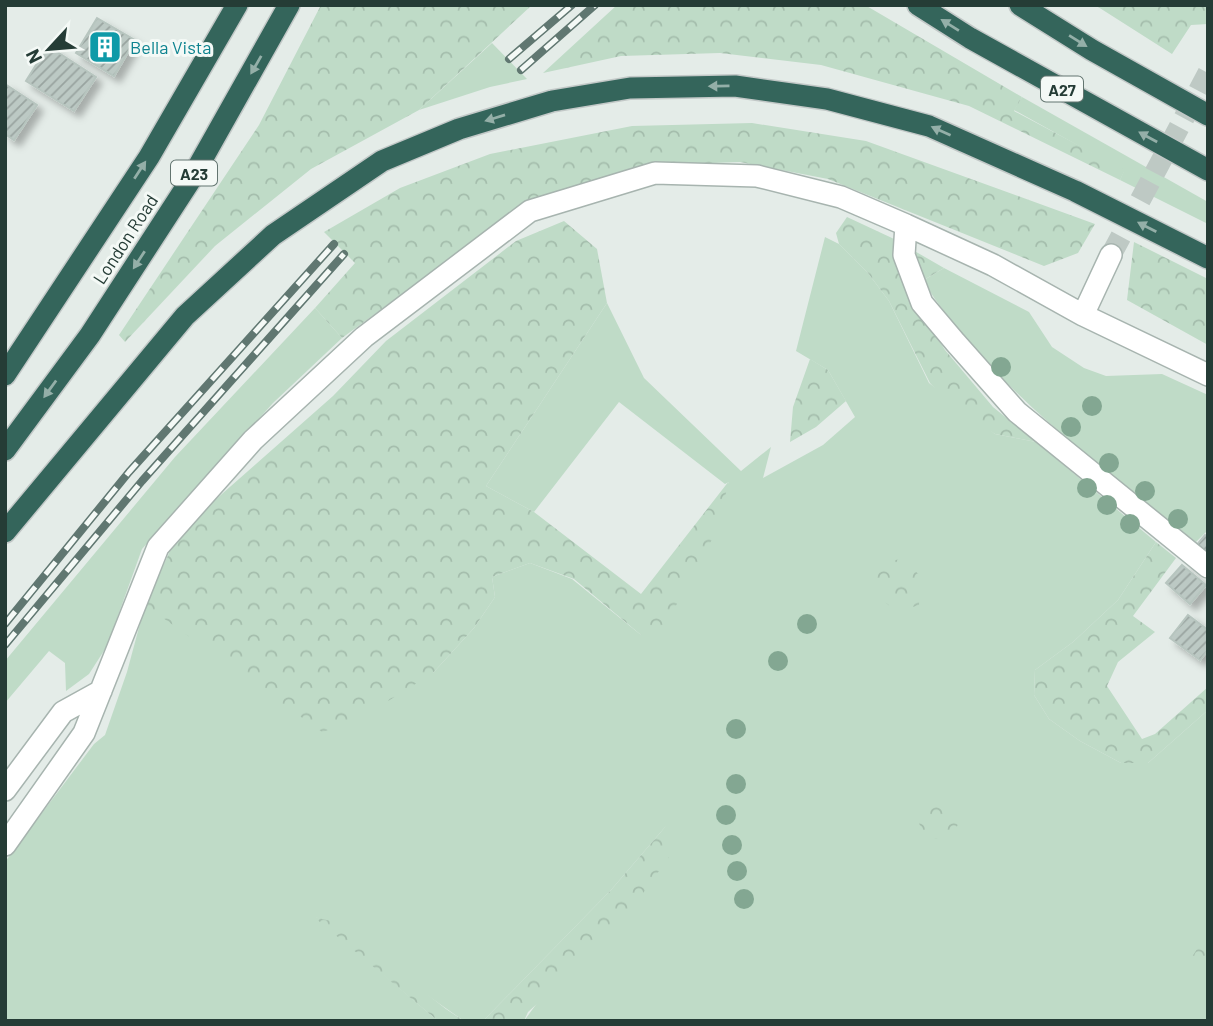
<svg xmlns="http://www.w3.org/2000/svg" width="1213" height="1026" font-family="Barlow,sans-serif">
<defs>
<pattern id="forest-crowns" width="20" height="18" patternUnits="userSpaceOnUse" patternTransform="scale(1.75)"><rect width="20" height="18" fill="#bfdbc7"/><path d="M2 6a3 3 0 1 1 6 0M12 15a3 3 0 1 1 6 0" fill="none" stroke="#a4bdac"/></pattern>
<pattern id="building-hatch" width="6" height="6" patternUnits="userSpaceOnUse" patternTransform="scale(1.75)"><rect width="6" height="6" fill="#bcc9c4"/><path d="M-1 1l2-2M0 6l6-6M5 7l2-2" fill="none" stroke="#99a4a0"/></pattern>
<filter id="shadow"><feDropShadow dx="6" dy="6" stdDeviation="3.5" flood-color="#0004"/></filter>
</defs>
<rect width="100%" height="100%" fill="#e4ece8"/>
<path fill="#bfdbc7" d="M492 43 527 79 490 87 419 110Z
M1022 97 1208 202V224L1120 180 1124 171 1014 110Z
M825 237 839 244 868 273 889 301 929 383 995 434 1036 442 1156 542 1118 600 1073 642 1035 670 1034 695 1049 719 1080 741 1121 763H1148L1208 710V1021H524L666 826 611 890 483 1021H464L316 917 438 1021H5V862L94 744 105 735 127 672 145 605 433 673 474 628 495 597 492 577 530 563 572 579 641 635 729 482 725 484 619 402 534 512 486 486 607 303 644 378 741 471 771 447 763 478 823 445 855 417 828 370 796 351Z
M944 268 1029 312 1052 347 1084 368 1106 376 1162 374 1208 395V530L1196 542C1113 475 1024 412 958 328 946 313 932 298 924 280Z
M315 308 342 338 273 403 142 549 107 646 89 674 66 691 65 663 49 651 5 703V661L175 457Z"/>
<path fill="url(#forest-crowns)" d="M321 5H532L419 110 311 169 215 246 125 342 119 335 259 125Z
M617 5H865L1022 97 1014 111 1125 170 1120 180 969 106 821 65 720 53 621 56 543 73Z
M1095 5H1208V24L1191 25 1172 54Z
M752 123 866 141 1095 224 1078 253 1044 266 828 179 740 162 652 165 525 204 342 338 315 308 355 263 324 232 400 188 490 154 632 126Z
M847 217 892 238 944 268 907 290 945 350 993 407 1036 442 995 434 952 407 930 383 889 301 868 273 839 244 836 233Z
M564 221 597 249 607 303 486 486 534 512 641 594 729 481 716 532 661 633 641 635 574 579 530 563 492 577 495 597 474 628 433 673 356 721 322 732 145 605 170 551 206 508 333 396 386 341 516 241Z
M1134 242 1208 279V345L1127 300Z
M810 359 828 370 846 401 816 427 790 442 793 407Z
M1156 542 1176 558 1133 616 1155 632 1118 662 1107 686 1142 739 1155 734 1208 687V710L1148 763H1121L1080 741 1049 719 1034 695 1035 670 1073 642 1118 600Z
M900 559 921 576 919 605 897 612 880 598 874 581 883 563Z
M934 800 945 803 960 814C957 832 954 837 935 839L922 830 918 821 922 809Z
M666 826 669 857 613 935 528 1012 524 1021H483L611 890Z
M314 917 335 922 446 1009 464 1021H438Z
M1201 943H1208V980L1192 974 1188 963Z"/>
<path fill="url(#building-hatch)" stroke="#b7c5bf" stroke-width="2" filter="url(#shadow)" d="M97 18 135 40 114 76 76 53Z
M48 46 96 77 74 111 26 81Z
M5 84 37 105 14 140 5 134Z
M1205 535 1208 537V557L1195 547Z
M1182 565 1206 585 1190 604 1166 583Z
M1188 615 1208 630V650L1200 660 1170 638Z"/>
<g fill="none" stroke-linecap="round" stroke-linejoin="round">
<path stroke="#bec9c4" stroke-width="21" stroke-dasharray="21 10" stroke-linecap="butt" d="M1111 255 1208 73"/>
<defs>
<path id="minor" d="M906 225 904 255 922 303 955 342 1017 412 1208 567
M1083 315 1111 255
M5 790 63 712 101 691
M5 845 84 733 158 547 253 440 364 337 530 211 655 173 757 176 841 197 906 225 993 265 1083 315 1208 375"/>
<path id="highway" d="M918 5 970 38 1208 170
M1020 5 1092 50 1208 115
M5 375 149 157 237 5
M5 450 90 335 190 181 289 5
M5 532 185 316 273 235 382 161 459 129 552 101 630 88 735 86 827 99 929 126 1075 191 1208 258"/>
</defs>
<use href="#minor" stroke="#a7b4af" stroke-width="24"/>
<use href="#highway" stroke="#c2c8c7" stroke-width="24"/>
<use href="#minor" stroke="#fff" stroke-width="21"/>
<use href="#highway" stroke="#34655b" stroke-width="21"/>
<defs>
<path id="rail" d="M509 59 572 5
M521 70 595 5
M5 624 129 472 334 244
M5 645 142 481 344 254"/>
</defs>
<use href="#rail" stroke="#607771" stroke-width="8"/>
<use href="#rail" stroke="#f4f9f6" stroke-width="5" stroke-dasharray="16" stroke-linecap="butt"/>
</g>
<g fill="#83a792">
<circle cx="1001" cy="367" r="10"/>
<circle cx="1092" cy="406" r="10"/>
<circle cx="1071" cy="427" r="10"/>
<circle cx="1109" cy="463" r="10"/>
<circle cx="1087" cy="488" r="10"/>
<circle cx="1145" cy="491" r="10"/>
<circle cx="1107" cy="505" r="10"/>
<circle cx="1178" cy="519" r="10"/>
<circle cx="1130" cy="524" r="10"/>
<circle cx="807" cy="624" r="10"/>
<circle cx="778" cy="661" r="10"/>
<circle cx="736" cy="729" r="10"/>
<circle cx="736" cy="784" r="10"/>
<circle cx="726" cy="815" r="10"/>
<circle cx="732" cy="845" r="10"/>
<circle cx="737" cy="871" r="10"/>
<circle cx="744" cy="899" r="10"/>
</g>
<defs><path id="oneway-solid" d="M-6-.8H1V-3.2L6.5 0L1 3.2V.8H-6Z" transform="scale(1.75)"/></defs>
<g fill="#94afa8">
<use href="#oneway-solid" transform="translate(950 25) rotate(-148)"/>
<use href="#oneway-solid" transform="translate(1078 41) rotate(32)"/>
<use href="#oneway-solid" transform="translate(256 65) rotate(120)"/>
<use href="#oneway-solid" transform="translate(719 86) rotate(179)"/>
<use href="#oneway-solid" transform="translate(495 118) rotate(163)"/>
<use href="#oneway-solid" transform="translate(941 131) rotate(-156)"/>
<use href="#oneway-solid" transform="translate(1148 137) rotate(-151)"/>
<use href="#oneway-solid" transform="translate(140 170) rotate(-57)"/>
<use href="#oneway-solid" transform="translate(1147 227) rotate(-153)"/>
<use href="#oneway-solid" transform="translate(139 260) rotate(123)"/>
<use href="#oneway-solid" transform="translate(50 389) rotate(126)"/>
</g>
<defs>
<symbol id="building-square" viewBox="-11 -11 22 22"><rect x="-9" y="-9" width="18" height="18" rx="4" fill="#0f9aa8" stroke="#f4f9f6"/><path d="M-4-6H4V6H1V3H-1V6H-4ZM-2.5-4.3h1.7v1.8h-1.7ZM.8-4.3h1.7v1.8H.8ZM-2.5-1h1.7V.8h-1.7ZM.8-1h1.7V.8H.8Z" fill="#fff"/></symbol>
</defs>
<g fill-rule="evenodd">
<use href="#building-square" x="86" y="28" width="38" height="38"/>
</g>
<g text-anchor="middle" dominant-baseline="central" stroke-width="6" stroke-linejoin="round" paint-order="stroke">
<g fill="#f4f9f6" stroke="#637570" stroke-width="2">
<rect x="1041" y="76.5" width="42" height="25" rx="5"/>
<rect x="171" y="160.5" width="46" height="25" rx="5"/>
</g>
<g font-size="16" font-weight="bold" fill="#253c36">
<text x="1062" y="89">A27</text>
<text x="194" y="173">A23</text>
</g>
<g font-size="18" fill="#0d838f" stroke="#f4f9f6" text-anchor="start">
<text x="130" y="47">Bella Vista</text>
</g>
<g font-size="18" fill="#253c36" stroke="#f4f9f6">
<text transform="translate(125 239) rotate(-57)">London Road</text>
</g>
</g>
<rect width="1213" height="1026" fill="none" stroke="#253c36" stroke-width="14"/>
<g transform="translate(49 49) rotate(244)" stroke="#f4f9f6" stroke-width="5" paint-order="stroke">
<path d="M0-5L12 26L0 18L-12 26Z" fill="#253c36"/>
<text y="-10" font-size="19" font-weight="bold" text-anchor="middle" fill="#253c36">N</text>
</g>
</svg>
